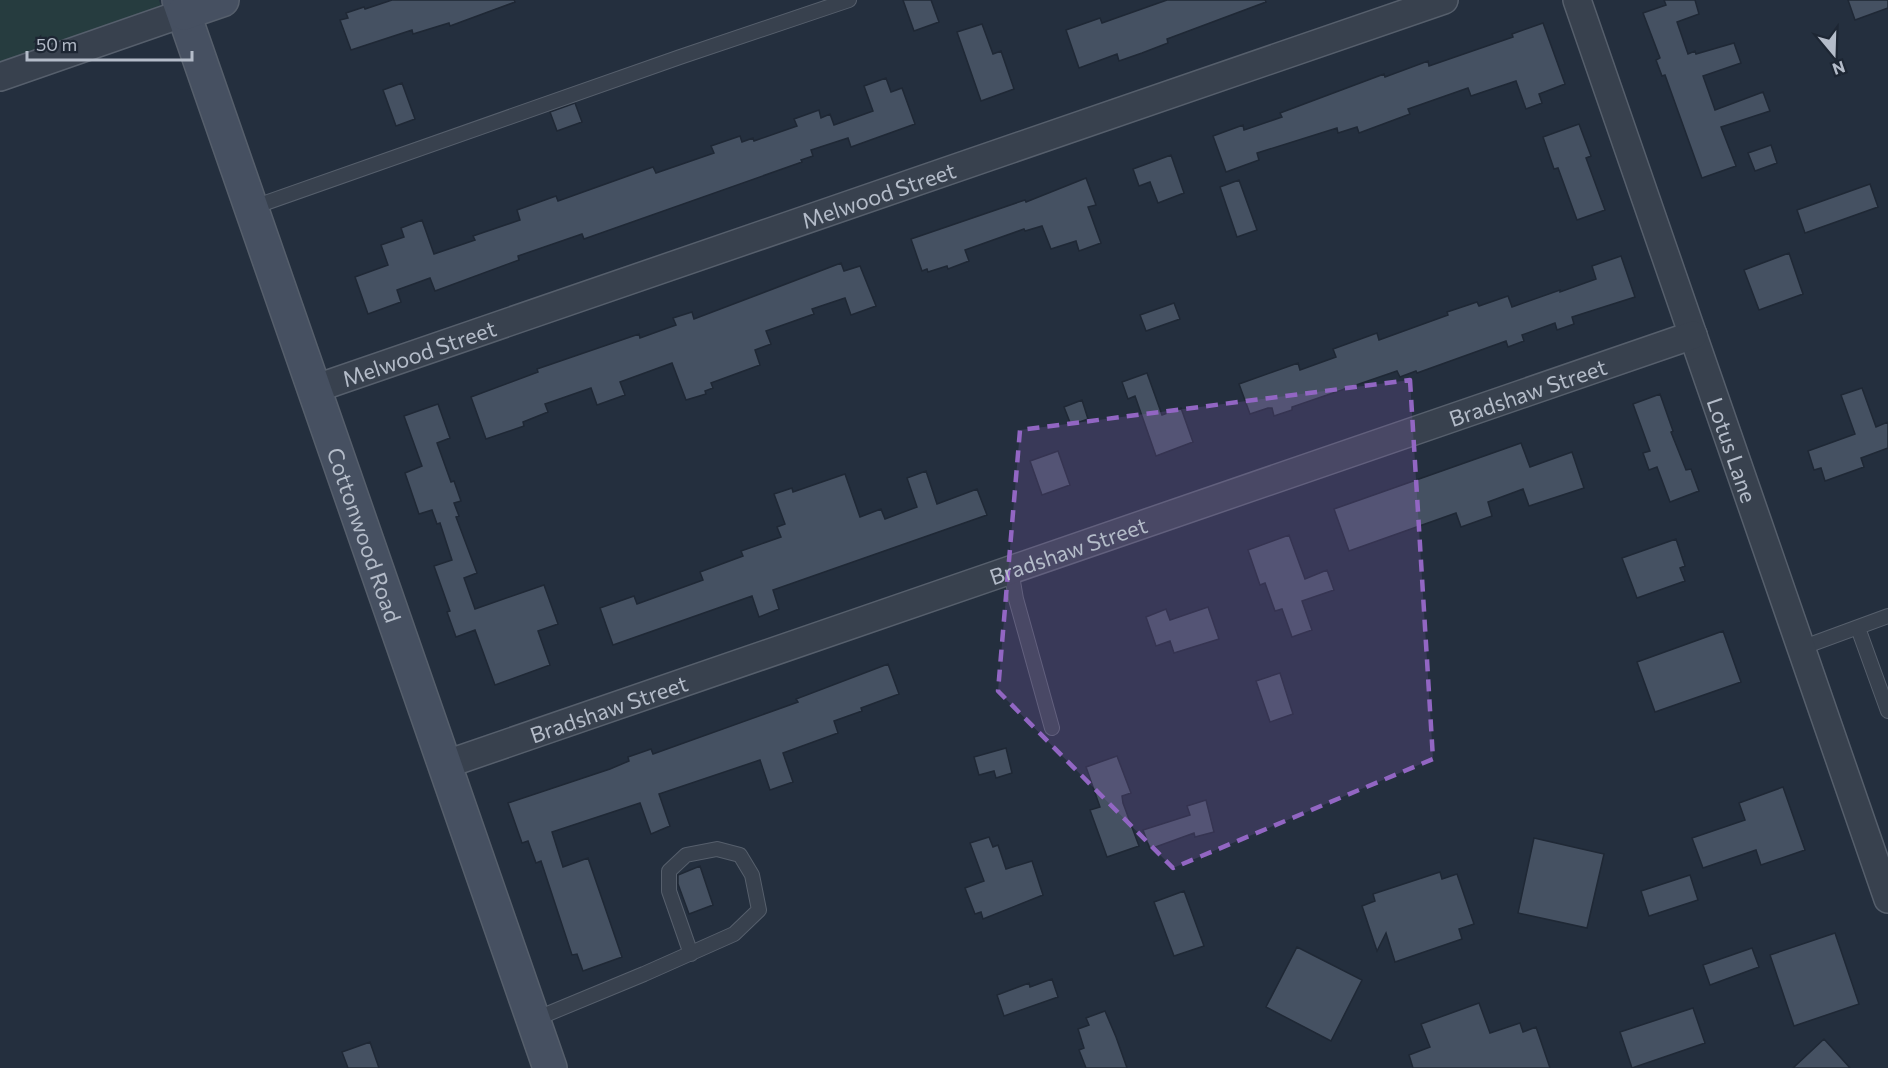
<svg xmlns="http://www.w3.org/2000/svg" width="1888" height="1068" font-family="Commissioner,sans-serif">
<rect width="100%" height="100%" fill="#242f3e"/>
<path fill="#263c3f" d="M0 0H159L169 31 0 89Z"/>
<path fill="#455162" stroke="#1f2835" stroke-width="1.5" d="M392 0H514L515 2 450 26 449 23 413 34 412 30 351 50 340 20 348 18 346 13 364 7 365 9Z
M903 0H931L939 22 914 31Z
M1167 0H1265L1266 2 1167 39 1168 43 1142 53 1119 61 1117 54 1079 68 1066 30 1100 18 1102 23Z
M1664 0H1695L1699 14 1677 22 1688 54 1695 51 1696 54 1734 43 1741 63 1703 76 1715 110 1763 92 1770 111 1721 127 1736 166 1702 178 1665 75 1662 76 1656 60 1660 58 1643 13 1666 5Z
M1848 0H1888V8L1855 20Z
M1543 23 1565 84 1539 94 1542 103 1526 109 1516 81 1471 96 1468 88 1408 109 1410 114 1359 133 1357 127 1338 133 1337 128 1257 153 1259 160 1226 172 1213 136 1243 125 1244 130 1282 117 1280 113 1384 74 1385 77 1428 61 1429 66 1513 37 1512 34Z
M982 24 993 54 1001 51 1014 89 981 101 957 32Z
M886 78 891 92 902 88 915 124 851 147 848 138 811 150 813 156 801 160 802 162 584 239 582 234 518 256 519 260 435 291 430 278 397 290 401 302 368 314 355 277 388 265 381 245 404 237 401 228 422 220 434 254 475 240 473 236 520 220 517 210 556 196 558 201 653 167 656 173 714 153 711 146 740 136 742 142 753 138 754 141 797 126 794 119 819 110 821 118 830 114 834 125 873 111 864 86Z
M402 83 415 119 396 126 383 90Z
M575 103 582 122 557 131 550 112Z
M1579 124 1591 156 1586 158 1605 210 1577 220 1558 168 1554 169 1543 137Z
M1771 145 1777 163 1755 171 1748 153Z
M1171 155 1184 193 1158 203 1150 182 1139 186 1133 169Z
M1086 178 1096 205 1088 207 1101 243 1079 251 1076 241 1051 249 1042 226 1025 231 1024 229 965 250 969 261 948 269 947 266 928 272 927 269 922 271 911 239 1025 200 1026 202Z
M1239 180 1257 230 1237 237 1220 187Z
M1870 184 1878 207 1805 233 1797 210Z
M1789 253 1803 294 1759 310 1744 270Z
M1621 256 1635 297 1572 317 1574 324 1557 330 1555 323 1522 335 1524 341 1508 347 1506 341 1417 373 1416 371 1400 377 1397 371 1292 407V410L1274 416 1272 408H1268L1250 414 1239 384 1298 363 1300 370 1336 357 1333 349 1377 333 1379 340 1448 315 1447 312 1477 302 1479 306 1508 296 1512 307 1560 290V292L1596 279 1592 266Z
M841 263 844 271 860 266 876 306 851 315 845 298 812 309 814 314 766 331 771 344 755 350 760 365 711 383 713 388 705 391 706 394 686 400 672 363 620 382 625 395 597 405 591 388 545 404 548 412 523 422 524 426 486 439 471 397 538 372 537 369 639 334 640 338 676 325 673 318 692 312 694 319Z
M1174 303 1180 319 1146 331 1140 315Z
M1147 373 1162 415 1181 408 1193 442 1156 456 1135 396 1128 399 1122 382Z
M1862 388 1876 427 1888 422V448L1861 458 1864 467 1825 481 1821 468 1814 470 1808 451 1855 434 1841 395Z
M1660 394 1673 431 1671 432 1686 470 1691 469 1699 491 1670 502 1657 467 1649 470 1643 453 1650 451 1633 404Z
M1082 400 1088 419 1071 425 1064 407Z
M438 404 450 438 437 443 451 482 454 481 461 501 454 503 459 516 456 517 477 573 464 578 475 609 544 585 558 624 538 631 550 665 495 685 475 630 456 637 447 612 450 611 434 566 452 560 440 523 437 524 432 510 419 514 405 473 422 466 404 416Z
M1521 443 1530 467 1572 452 1584 488 1529 506 1523 489 1488 502 1492 516 1461 527 1456 513 1349 551 1334 509Z
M1058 451 1070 485 1042 495 1030 461Z
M926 471 937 504 977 489 987 515 773 590 779 609 759 617 752 596 613 645 600 608 634 596 637 604 703 580 700 572 743 556 741 551 781 537 777 527 785 524 774 494 792 488 793 492 845 474 860 517 881 509 885 519 917 507 907 478Z
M1289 535 1305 579 1327 570 1334 590 1302 601 1312 630 1292 637 1282 609 1275 611 1265 583 1260 585 1248 550Z
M1676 539 1685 566 1680 568 1685 581 1637 598 1622 558Z
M1208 607 1219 639 1174 653 1170 641 1156 646 1146 617 1166 609 1170 620Z
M1723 631 1741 682 1655 712 1637 662Z
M888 664 899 694 861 708 862 711 834 721 838 733 783 753 793 782 770 790 760 760 659 794 670 826 651 834 640 803 552 832 563 867 588 858 622 957 583 971 577 954 572 955 541 861 536 863 528 841 522 843 508 803 610 769 629 761 628 757 651 749 653 754 798 702 796 699Z
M1280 673 1293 714 1270 722 1256 681Z
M1006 748 1012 773 996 778 994 771 979 775 974 757Z
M1117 756 1131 793 1122 796 1123 803 1139 846 1107 857 1090 810 1100 807 1086 767Z
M1783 787 1805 850 1761 865 1756 850 1703 868 1692 838 1745 820 1739 803Z
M1206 800 1214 832 1195 837 1194 833 1150 849 1143 830 1190 815 1187 806Z
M989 837 993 847 998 845 1006 869 1032 861 1043 895 983 919 981 912 975 914 965 888 984 881 970 843Z
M1534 838 1604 854 1587 928 1518 913Z
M700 866 713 905 689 914 678 884V875Z
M1440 872 1442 879 1457 874 1474 924 1459 929 1462 939 1395 962 1386 933 1377 951 1362 906 1375 901 1373 894Z
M1690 875 1698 900 1649 916 1641 891Z
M1184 891 1204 946 1174 956 1154 902Z
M1835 933 1859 1004 1794 1026 1770 955Z
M1297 947 1362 980 1331 1041 1266 1007Z
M1752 948 1759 967 1710 985 1703 965Z
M1052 979 1058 997 1004 1016 997 995 1029 983 1030 987Z
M1479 1003 1490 1033 1520 1023 1523 1032 1536 1027 1550 1068H1413L1409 1055 1430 1047 1421 1024Z
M1693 1008 1705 1043 1632 1068 1620 1032Z
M1105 1011 1116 1037 1127 1068H1086L1079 1050 1084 1048 1078 1029 1089 1025 1086 1018Z
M1824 1039 1850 1068H1793Z
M370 1042 379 1068H348L342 1052Z"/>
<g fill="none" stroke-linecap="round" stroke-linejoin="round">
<defs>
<path id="lane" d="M251 208 680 57 849 0
M1011 570 1016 599 1052 728
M1858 628 1888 711
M1801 648 1888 616
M533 1020 644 974 734 934 759 910 752 875 740 855 717 849 686 855 669 871V891L691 954"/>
<g id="street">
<path id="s1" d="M1577 0 1888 899"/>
<path d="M0 77 184 13"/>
<path id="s2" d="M314 389 1444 0"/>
<path id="s3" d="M444 765 1693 335"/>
</g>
<g id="secondary">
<path id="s4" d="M179 0 550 1068"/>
<path d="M184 13 222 0"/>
</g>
</defs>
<use href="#lane" stroke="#565f6c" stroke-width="16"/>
<use href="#street" stroke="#565f6c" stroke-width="30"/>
<use href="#secondary" stroke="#565f6c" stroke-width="36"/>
<use href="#lane" stroke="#38414e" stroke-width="14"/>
<use href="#street" stroke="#38414e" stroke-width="27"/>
<use href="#secondary" stroke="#465061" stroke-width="33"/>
</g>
<path fill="#9266c3" fill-opacity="0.2" stroke="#9266c3" stroke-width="4.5" stroke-dasharray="12 8" stroke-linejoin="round" d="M1410 380 1433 759 1173 868 998 691 1020 430Z"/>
<g text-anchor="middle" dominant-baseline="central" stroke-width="6" stroke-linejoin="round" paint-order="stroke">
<g font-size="22" fill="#b4bcc9" stroke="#1d2633">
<text stroke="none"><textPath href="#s2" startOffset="597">Melwood Street</textPath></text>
<text stroke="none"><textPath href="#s2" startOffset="111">Melwood Street</textPath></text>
<text stroke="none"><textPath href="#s3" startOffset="1146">Bradshaw Street</textPath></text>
<text stroke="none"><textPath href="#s1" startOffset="476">Lotus Lane</textPath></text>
<text stroke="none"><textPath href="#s4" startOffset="566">Cottonwood Road</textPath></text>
<text stroke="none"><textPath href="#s3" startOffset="660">Bradshaw Street</textPath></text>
<text stroke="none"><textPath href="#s3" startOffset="174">Bradshaw Street</textPath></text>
</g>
</g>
<g transform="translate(1834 54) rotate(161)" stroke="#1d2633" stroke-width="4.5" paint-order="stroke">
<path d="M0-4.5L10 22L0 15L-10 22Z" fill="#b4bcc9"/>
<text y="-9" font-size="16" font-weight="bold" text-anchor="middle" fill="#b4bcc9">N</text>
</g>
<path d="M27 51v9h165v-9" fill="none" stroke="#b4bcc9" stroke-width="3"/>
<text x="36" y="51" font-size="18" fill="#b4bcc9" stroke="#1d2633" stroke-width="4.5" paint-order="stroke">50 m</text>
</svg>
